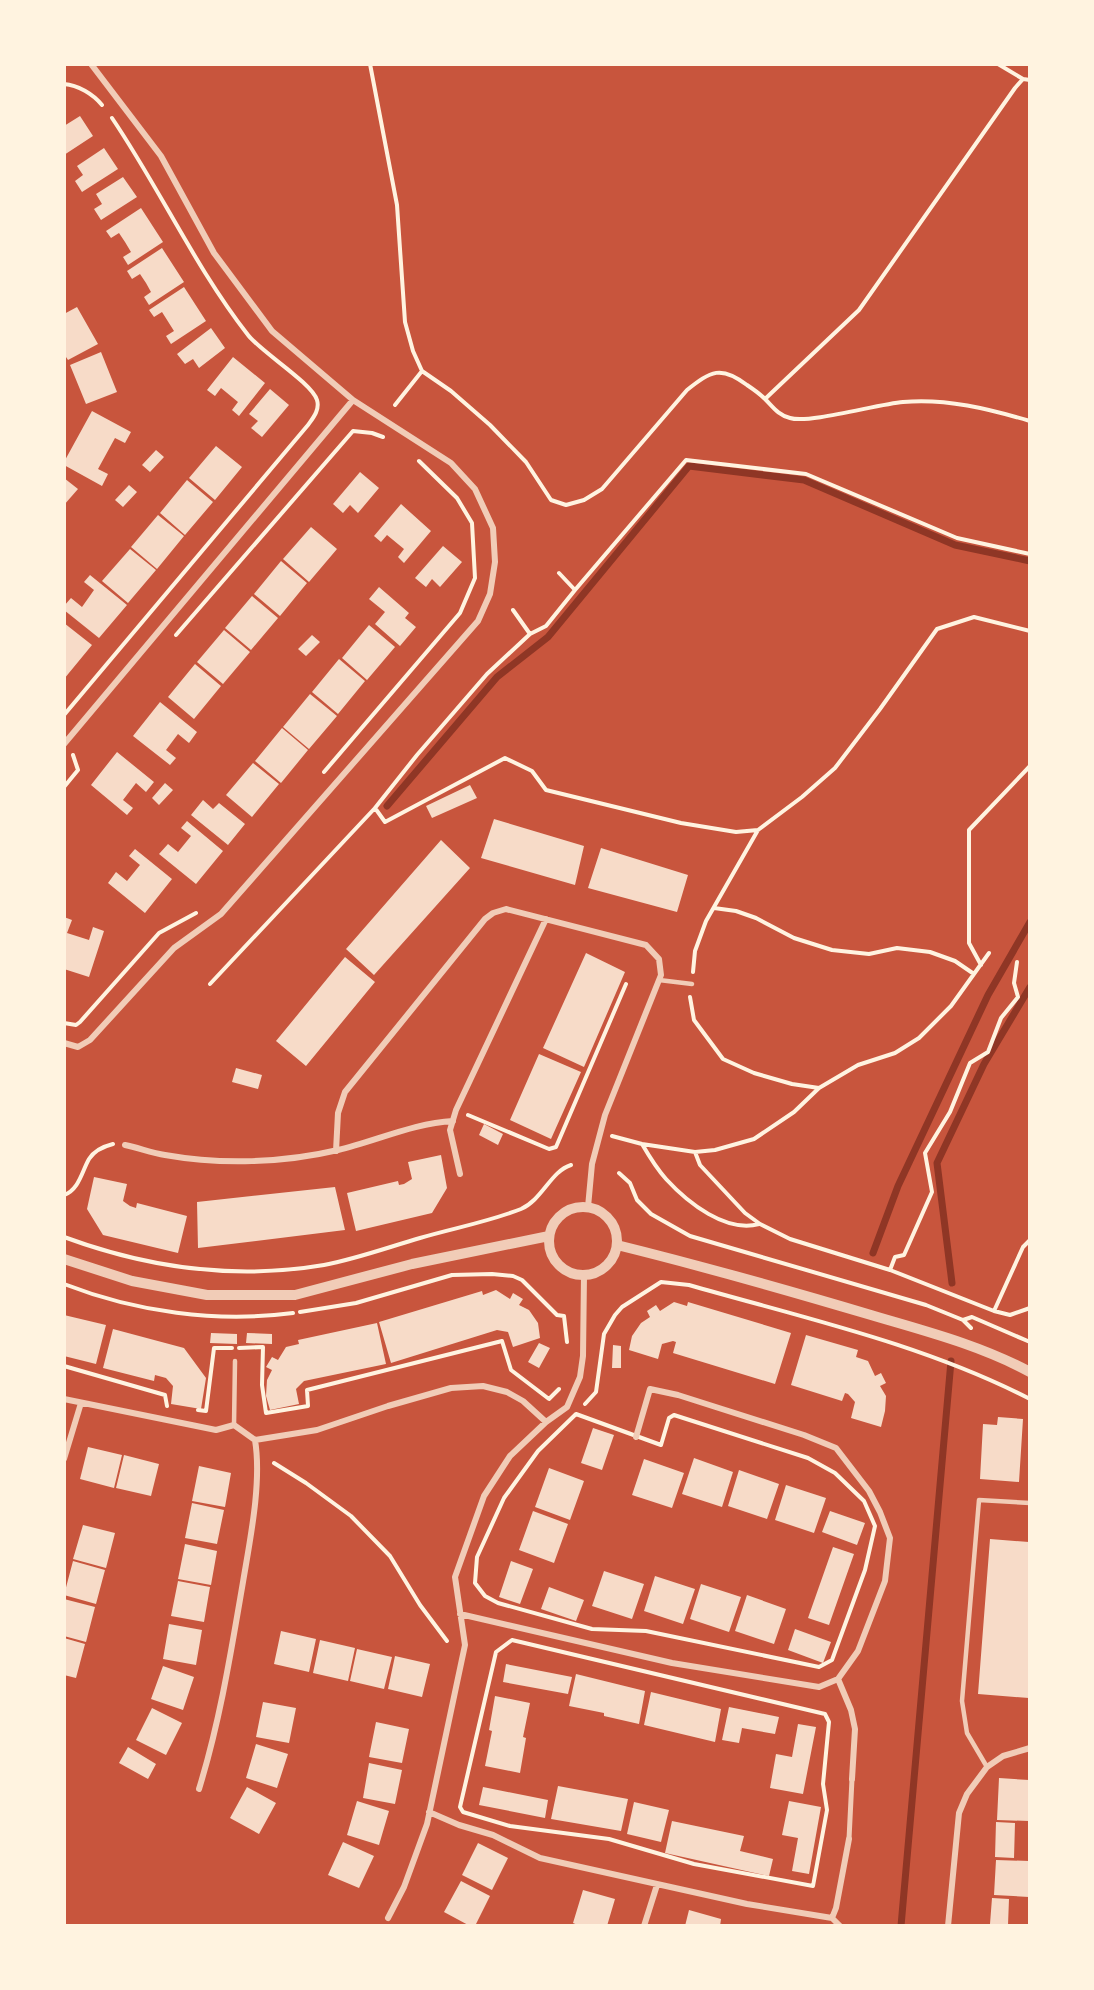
<svg xmlns="http://www.w3.org/2000/svg" width="1094" height="1990" font-family="'Titillium Web',sans-serif">
<rect width="100%" height="100%" fill="#c8553d"/>
<g fill="none" stroke-linecap="round" stroke-linejoin="round">
<path stroke="#8f3625" stroke-width="7" d="M387 806 497 677 548 637 689 466 804 480 955 545 1030 561
M873 1253 898 1186 988 995 1030 922
M952 1283 937 1163 984 1064 1030 987
M901 1926 951 1361"/>
</g>
<path fill="#f7dbc8" d="M80 116 93 136 64 155V126Z
M104 148 118 169 82 192 75 181 83 175 77 166Z
M123 177 137 197 101 220 94 209 102 204 96 194Z
M141 208 163 242 128 265 123 257 131 252 125 242 119 233 111 238 106 231Z
M162 248 184 282 149 305 144 297 151 292 146 283 140 274 132 279 127 271Z
M184 287 206 321 171 344 166 336 174 331 162 312 154 317 149 310Z
M77 307 98 344 68 360 64 354V314Z
M211 328 225 348 199 368 193 359 185 364 177 354Z
M101 352 117 392 86 404 70 365Z
M233 357 265 383 239 416 232 410 238 402 221 388 215 396 207 390Z
M270 389 289 405 262 437 251 428 258 421 249 414Z
M92 411 131 432 125 443 115 438 98 469 108 474 102 486 64 465V462Z
M216 446 242 467 215 500 189 478Z
M156 450 164 457 150 472 142 465Z
M360 472 379 488 358 513 350 505 343 513 333 504Z
M64 478 78 489 64 505Z
M187 480 213 502 185 535 160 513Z
M129 485 137 492 123 507 115 500Z
M401 504 431 531 404 563 398 557 404 549 387 535 381 542 374 536Z
M158 515 184 536 157 569 131 547Z
M311 527 337 549 309 582 283 559Z
M443 546 462 562 440 587 432 579 426 587 415 578Z
M130 549 156 570 128 603 102 581Z
M281 561 307 583 280 616 254 594Z
M90 575 127 605 99 638 64 610V606L71 598 82 607 94 590 84 582Z
M379 587 409 613 405 618 416 627 400 646 375 624 385 612 369 599Z
M252 596 278 618 251 650 225 628Z
M64 623 92 645 64 679Z
M369 625 395 647 367 680 342 658Z
M224 630 250 652 223 684 197 662Z
M312 635 320 642 306 656 298 649Z
M339 659 365 681 338 714 312 692Z
M195 664 221 686 194 719 168 697Z
M310 694 337 716 309 749 283 727Z
M160 702 197 732 189 743 178 734 166 750 176 758 170 765 133 736Z
M282 728 308 750 281 783 255 761Z
M117 752 154 782 146 792 136 783 123 800 133 808 127 815 91 785Z
M253 763 279 784 252 817 226 795Z
M165 783 173 790 159 805 152 798Z
M470 785 477 798 432 818 426 806Z
M203 800 213 809 219 803 245 824 228 845 191 815Z
M494 819 584 846 575 885 481 858Z
M187 821 223 851 196 884 159 854 168 844 178 852 191 836 181 828Z
M441 840 470 868 374 975 346 949Z
M601 848 688 875 677 912 588 888Z
M135 849 172 879 145 913 108 883 116 872 127 881 140 865 129 856Z
M64 917 72 920 67 933 89 940 93 927 104 931 89 977 64 969Z
M586 953 625 972 584 1067 543 1048Z
M345 957 375 982 306 1066 276 1041Z
M539 1054 581 1072 551 1139 510 1120Z
M236 1068 262 1075 258 1089 232 1082Z
M484 1124 503 1134 498 1145 479 1135Z
M441 1155 447 1188 432 1213 356 1231 347 1193 398 1181 399 1185 404 1184 412 1179 408 1162Z
M94 1177 127 1184 123 1201 130 1206 136 1208 137 1203 187 1216 178 1253 103 1235 87 1209Z
M335 1187 345 1230 198 1248 197 1202Z
M496 1290 510 1299 513 1293 523 1299 519 1305 529 1310 538 1323 540 1338 513 1347 508 1332 497 1330 391 1363 379 1322 482 1291 483 1295Z
M674 1302 687 1306 688 1302 791 1333 775 1384 673 1353 676 1342 673 1341 662 1344 658 1359 629 1350 632 1336 641 1323 650 1317 647 1311 656 1305 660 1311Z
M64 1315 106 1325 96 1364 64 1356Z
M377 1323 386 1364 304 1381 296 1389 299 1404 270 1410 266 1396 267 1380 272 1370 266 1367 272 1357 278 1360 286 1347 299 1344 298 1340Z
M113 1329 184 1348 206 1378 201 1409 171 1404 173 1386 166 1378 155 1375 154 1381 103 1368Z
M211 1333 237 1334V1344L210 1343Z
M247 1333 272 1334V1344L246 1343Z
M806 1335 858 1350 856 1357 868 1361 875 1376 881 1373 886 1383 880 1386 886 1396 885 1411 881 1427 851 1418 855 1402 848 1394 845 1393 842 1401 791 1385Z
M539 1343 550 1348 539 1368 528 1362Z
M613 1345 621 1346V1368H612Z
M998 1417 1023 1419 1019 1482 980 1479 983 1424 997 1425Z
M593 1428 614 1435 602 1470 581 1463Z
M88 1447 122 1455 114 1488 80 1479Z
M124 1455 159 1464 151 1496 116 1488Z
M694 1458 733 1472 722 1507 682 1494Z
M644 1459 684 1473 672 1508 632 1495Z
M199 1466 231 1473 225 1507 192 1501Z
M549 1468 584 1481 570 1520 535 1507Z
M739 1470 779 1484 767 1519 728 1506Z
M786 1485 826 1498 814 1533 775 1520Z
M192 1503 224 1510 217 1544 185 1538Z
M533 1511 568 1524 554 1563 519 1550Z
M830 1511 865 1523 857 1545 822 1532Z
M83 1525 115 1533 106 1568 73 1559Z
M990 1539 1029 1542V1698L978 1694Z
M185 1544 217 1551 211 1585 178 1579Z
M833 1547 854 1554 829 1625 808 1618Z
M73 1561 105 1570 96 1604 64 1595Z
M511 1561 533 1569 520 1604 499 1597Z
M604 1571 644 1584 632 1619 592 1606Z
M655 1576 695 1589 683 1624 644 1611Z
M178 1581 210 1587 204 1622 171 1616Z
M701 1584 741 1597 729 1632 690 1619Z
M549 1587 584 1600 576 1621 541 1609Z
M747 1595 786 1609 774 1644 735 1631Z
M64 1599 95 1607 86 1642 64 1636Z
M169 1624 202 1630 196 1665 163 1659Z
M795 1629 831 1642 823 1663 788 1650Z
M281 1631 316 1639 309 1672 274 1664Z
M64 1638 85 1644 76 1678 64 1675Z
M320 1640 355 1648 348 1681 313 1673Z
M357 1649 392 1657 384 1689 350 1681Z
M395 1656 430 1664 422 1697 388 1689Z
M506 1664 572 1677 568 1694 503 1682Z
M163 1666 194 1677 183 1710 151 1699Z
M576 1674 645 1691 639 1724 604 1716V1713L569 1706Z
M651 1692 721 1709 715 1742 644 1725Z
M495 1696 530 1703 523 1737 526 1738 520 1773 485 1766 492 1731 489 1730Z
M263 1702 296 1708 289 1743 256 1737Z
M729 1707 779 1717 775 1734 742 1728 739 1743 722 1740Z
M152 1708 182 1723 166 1755 136 1740Z
M376 1722 409 1729 402 1763 369 1757Z
M798 1724 816 1727 803 1794 770 1788 776 1754 792 1757Z
M256 1744 288 1754 277 1788 246 1778Z
M128 1747 156 1764 148 1779 119 1763Z
M369 1763 402 1770 395 1804 363 1798Z
M999 1778 1029 1780V1821L997 1820Z
M558 1786 628 1799 621 1831 551 1819Z
M247 1787 276 1803 259 1834 230 1818Z
M483 1787 548 1800 545 1818 479 1805Z
M357 1801 389 1811 379 1845 347 1835Z
M789 1801 821 1807 809 1874 792 1871 798 1838 782 1835Z
M634 1802 669 1810 661 1842 627 1834Z
M672 1821 744 1836 740 1851 773 1859 769 1876 665 1853Z
M996 1822 1015 1823 1014 1858 995 1857Z
M343 1842 374 1856 359 1888 328 1875Z
M478 1843 508 1858 492 1890 462 1875Z
M996 1860 1029 1861V1897L994 1895Z
M461 1881 490 1896 475 1926H470L444 1912Z
M583 1890 615 1899 607 1926H580L573 1923Z
M992 1898 1009 1899 1008 1925 990 1924Z
M689 1910 721 1919 720 1926H685Z"/>
<g fill="none" stroke-linecap="round" stroke-linejoin="round">
<path stroke="#fff3e0" stroke-width="4" d="M370 64 397 205 405 322 413 351 422 371 451 391 490 425 526 462 551 500 566 505 584 500 602 489 687 390C711 371 721 365 747 385 753 389 760 394 765 399 773 407 778 415 790 418 809 424 878 404 903 402 946 398 989 409 1030 421
M998 64 1023 79
M64 84C78 85 93 94 102 105
M765 399 859 310 1015 88 1023 79 1030 80
M395 405 422 371
M575 590 686 460 806 474 957 538 1030 554
M513 610 530 634 487 674 417 755 375 808 385 822 505 758 532 771 546 790 681 823 736 832 758 830
M530 634 546 626 575 590 559 573
M176 635 353 431 372 433 383 437
M64 715 308 425C313 418 320 410 317 400 312 383 261 352 248 335 195 267 160 189 112 118
M324 772 460 613 475 578 472 523 457 498 419 461
M64 787 78 770 73 755
M714 908 736 911 756 918 794 938 832 950 869 954 897 948 930 952 955 961 974 974
M981 965 969 943V830L1030 766
M693 972 695 951 706 921 758 830 802 797 835 768 880 709 937 629 974 617 1030 631
M210 984 375 808
M690 997 694 1020 723 1059 754 1073 792 1084 819 1088
M64 1023 76 1025 80 1022 159 933 196 913
M468 1115 549 1149 556 1147 626 984
M612 1136 642 1144 695 1152 715 1150 754 1139 794 1112 819 1088 858 1065 895 1053 919 1038 951 1006 989 953
M642 1144C649 1156 657 1169 666 1179 688 1203 726 1233 759 1224
M695 1152 700 1165 745 1213 760 1224 790 1239 890 1270 994 1311
M619 1173 630 1183 637 1200 651 1214 690 1236 926 1305 963 1320 971 1328
M64 1195C79 1190 82 1171 89 1159 94 1151 105 1146 113 1144
M64 1237C148 1268 236 1280 324 1265 356 1259 389 1247 420 1238 454 1228 488 1222 521 1209 542 1200 551 1171 571 1165
M1030 1240 1023 1247 994 1311 1010 1315 1030 1308
M890 1270 895 1257 904 1255 932 1192 925 1153 950 1112 970 1063 988 1052 1001 1018 1018 997 1014 983 1017 962
M64 1284C136 1312 216 1323 293 1313
M300 1312 356 1303 452 1275 492 1274 513 1276 522 1280 557 1315 564 1316 567 1342
M963 1320 972 1317 1030 1342
M239 1348 263 1347 262 1385 266 1413 308 1406 307 1390 502 1341 511 1370 549 1399 559 1389
M64 1366 165 1395 167 1406
M585 1404 596 1392 604 1334 615 1315 622 1307 661 1282 689 1285C804 1318 923 1344 1030 1399
M198 1410 206 1411 214 1348H232
M576 1414 661 1445 669 1418 674 1415 808 1458 835 1473 864 1501 875 1526 865 1570 832 1660 819 1667 646 1631 592 1629 498 1603 485 1596 475 1583 477 1557 504 1498 538 1451Z
M274 1463 306 1483 351 1516 390 1556 420 1605 447 1641
M512 1640 825 1714 829 1722 823 1784 827 1810 813 1886 694 1864 609 1839 510 1826 463 1812 460 1807 496 1652Z"/>
<path stroke="#f1ccb7" stroke-width="4.5" d="M659 980 692 984
M234 1425 235 1361
M987 1767 967 1733 962 1701 979 1500 1030 1503"/>
<path stroke="#f1ccb7" stroke-width="5" d="M849 1839 852 1779"/>
<path stroke="#f1ccb7" stroke-width="6" d="M64 744 353 400
M64 1043 78 1047 90 1040 174 948 221 914 478 621 490 594 495 562 493 528 475 489 451 463 353 400 272 331 214 253 161 156 91 64
M125 1145C139 1148 152 1153 165 1155 221 1165 283 1163 338 1150 376 1141 414 1123 453 1121
M336 1151 338 1113 345 1092 485 919 493 913 506 909 646 945 659 959 661 975 605 1115 592 1164 588 1207
M460 1174 450 1130 456 1110 546 919
M64 1399 216 1430 234 1425 255 1440
M636 1437 650 1389 678 1395 804 1435 836 1448 869 1491 880 1512 890 1538 885 1581 858 1651 838 1679
M255 1440 317 1430 388 1406 451 1388 483 1386 507 1392 523 1401 546 1422
M64 1459 81 1403
M460 1614 672 1663 819 1687 838 1679 851 1710 855 1729 852 1779
M199 1789C220 1721 231 1652 243 1582 250 1540 262 1482 255 1440
M429 1812 459 1825 493 1835 540 1858 747 1904 832 1918
M388 1918 404 1887 427 1824 465 1645 455 1577 484 1496 510 1456 546 1422 567 1407 580 1377 583 1356 584 1275
M644 1926 657 1885
M840 1926 832 1918 836 1908 849 1839
M948 1926 959 1813 967 1794 987 1767 1003 1756 1030 1748"/>
<path stroke="#f1ccb7" stroke-width="10" d="M549 1241a34 34 0 1 1 68 0a34 34 0 1 1-68 0Z
M617 1245C702 1266 787 1290 871 1315 925 1331 980 1345 1030 1372
M64 1259 132 1281 207 1295H295L412 1264 549 1236"/>
</g>
<rect width="1094" height="1990" fill="none" stroke="#fff3e0" stroke-width="132"/>
</svg>
